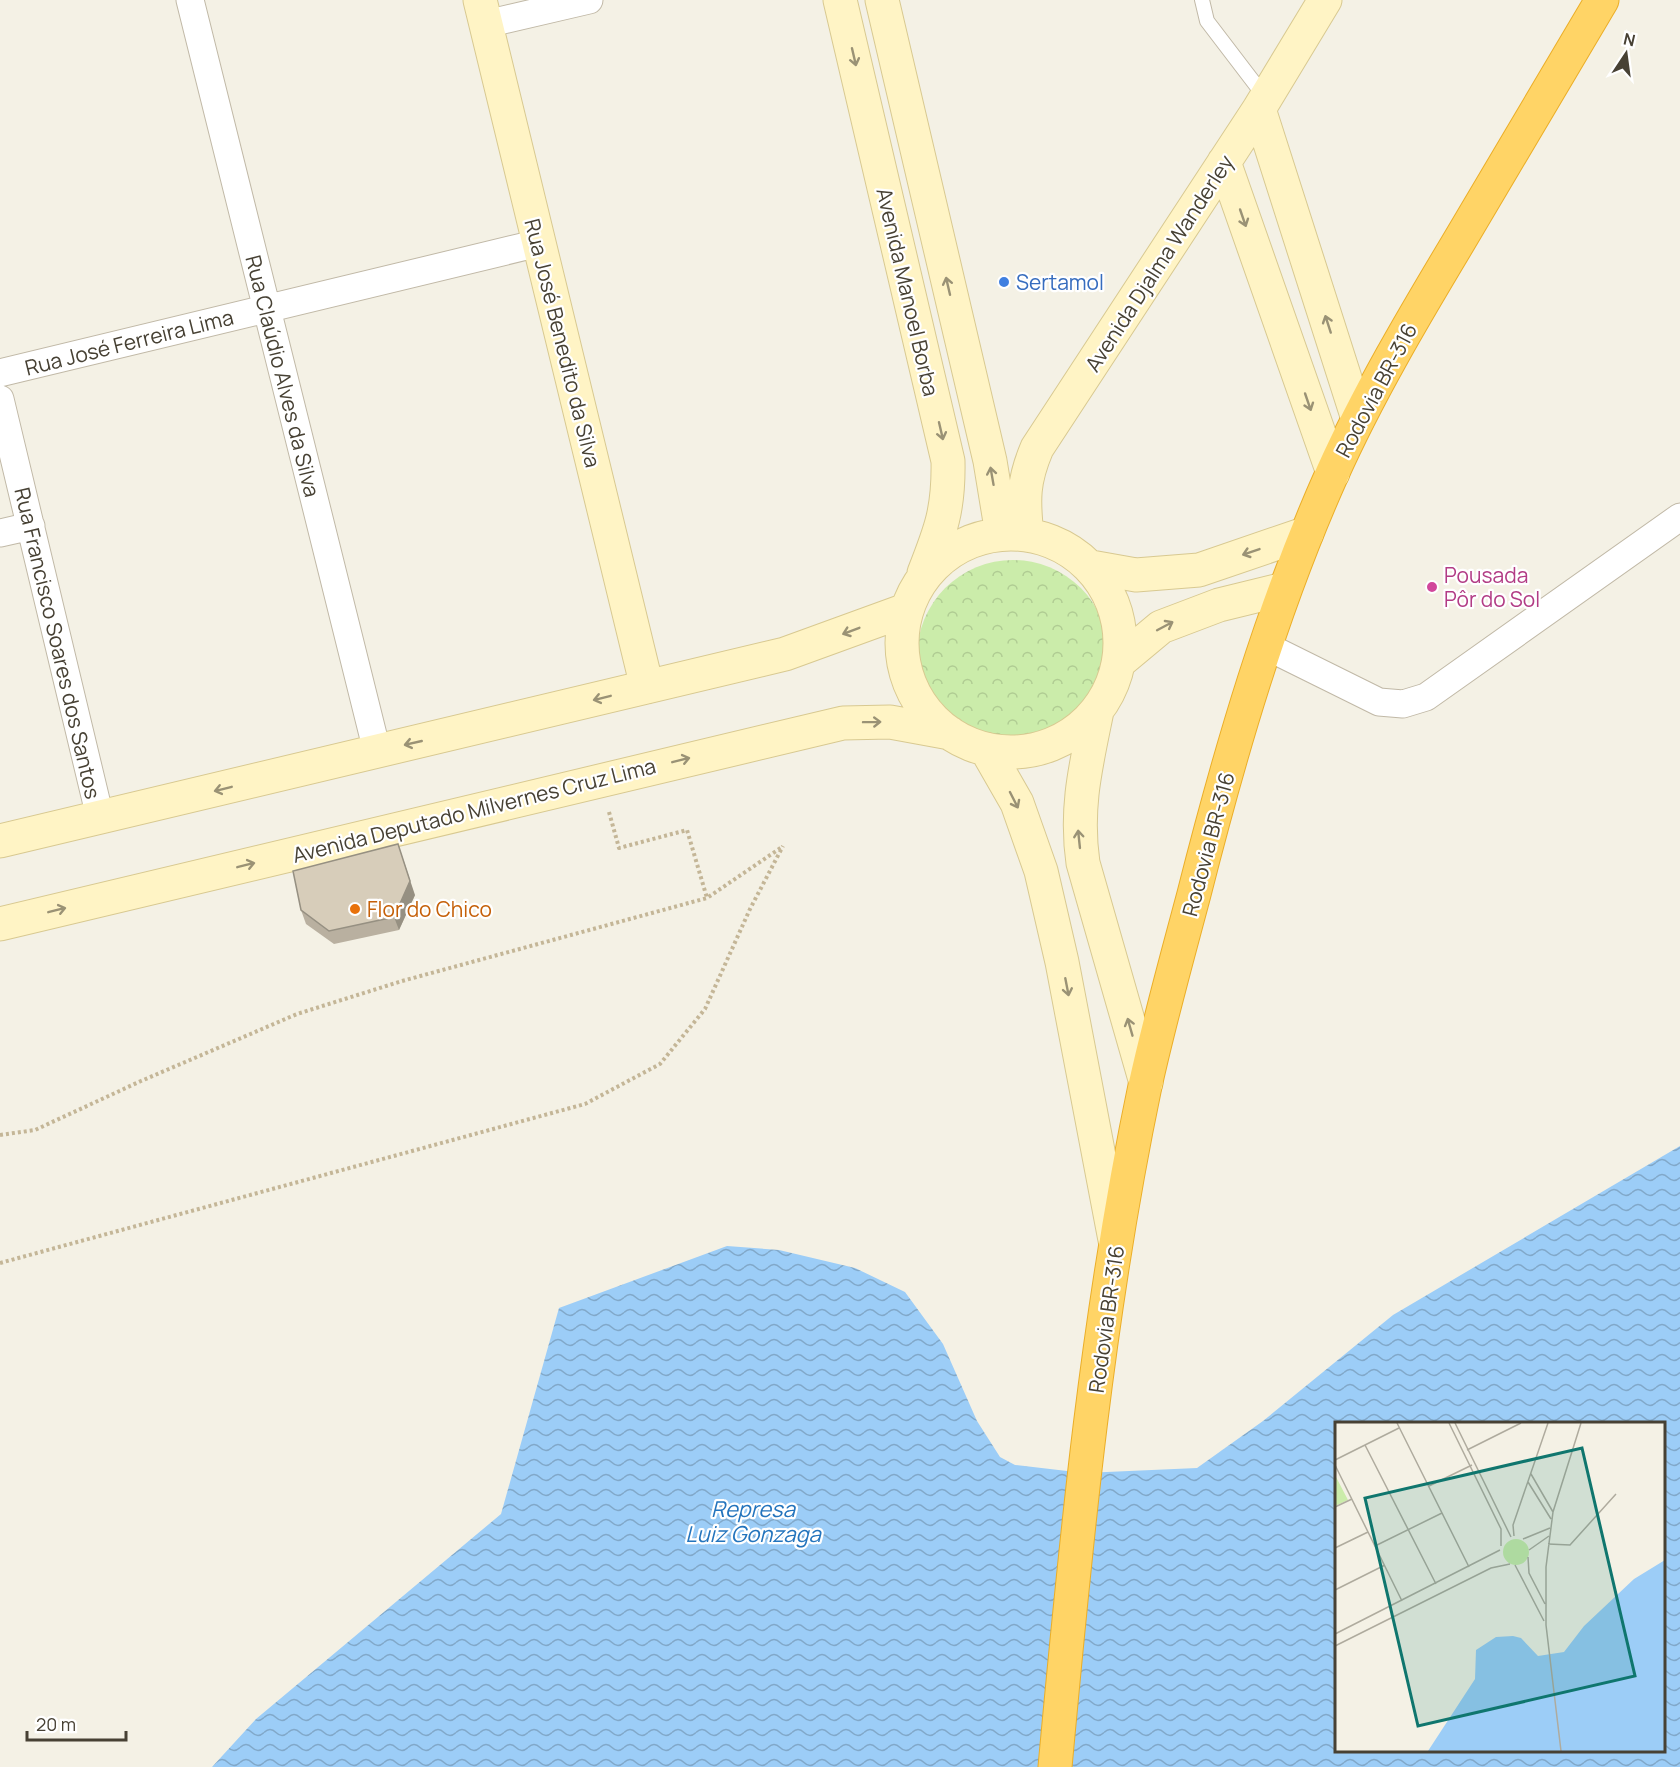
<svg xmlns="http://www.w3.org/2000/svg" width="1680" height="1767" font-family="Manrope,sans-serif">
<defs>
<pattern id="park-crowns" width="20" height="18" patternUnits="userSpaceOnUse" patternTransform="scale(1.5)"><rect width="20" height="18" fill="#cbecaa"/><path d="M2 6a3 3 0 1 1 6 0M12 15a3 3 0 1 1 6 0" fill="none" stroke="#b0cc93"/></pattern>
<pattern id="water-waves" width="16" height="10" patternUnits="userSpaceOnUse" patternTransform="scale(1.5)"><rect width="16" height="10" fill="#9ccdf7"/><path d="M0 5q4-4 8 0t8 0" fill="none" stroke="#81a8c9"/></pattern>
</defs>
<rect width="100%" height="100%" fill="#f4f1e5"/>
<path fill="url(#park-crowns)" d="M917 656a96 96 0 1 1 192 0a96 96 0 1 1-192 0Z"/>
<path fill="url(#water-waves)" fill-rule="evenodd" d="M1680 1146V1767H212L256 1719 501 1514 559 1308 727 1246 779 1250 855 1268 905 1292 943 1344 977 1421 1000 1457 1015 1465 1084 1473 1197 1468 1263 1421 1393 1315ZM1336 1424H1664V1750H1336Z"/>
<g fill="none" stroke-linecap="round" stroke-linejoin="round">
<defs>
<path id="lane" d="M1202 0 1207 21 1265 97"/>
<path id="street" d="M190 0 377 751
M486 24 589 0
M0 373 539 243
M0 399 100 817
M0 533 31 526
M1266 646 1379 702 1403 704 1426 697 1680 517"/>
<path id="secondary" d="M480 0 647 687
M840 0 948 461C949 509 941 530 924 573
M882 0 990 461 1002 534
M1259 109 1358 419
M1224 162 1333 473
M902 643a109 109 0 1 1 218 0a109 109 0 1 1-218 0Z
M1027 535C1023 499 1023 481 1037 448L1259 109 1325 0
M1091 567 1136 575 1199 570 1307 533
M1119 662 1161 627 1219 605 1284 589
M1097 711C1086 765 1075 808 1083 863L1146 1083
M986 749 1017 803 1041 871 1062 962 1115 1240
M0 841 785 654 906 610
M0 924 843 723 890 722 950 733"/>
<path id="highway" d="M1055 1767C1076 1539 1098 1310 1145 1086 1159 1022 1177 958 1194 894 1230 752 1272 608 1332 474 1368 394 1413 318 1458 243 1506 162 1554 81 1602 0"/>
</defs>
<use href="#lane" stroke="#c1b9a7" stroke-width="16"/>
<use href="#street" stroke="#c1b9a7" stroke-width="29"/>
<use href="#secondary" stroke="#d8c991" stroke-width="35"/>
<use href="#highway" stroke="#ebae28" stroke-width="35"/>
<path stroke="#c4b697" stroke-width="4" stroke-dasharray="3 3" stroke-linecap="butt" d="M609 812 619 848 687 830 707 898
M0 1135 35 1130 141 1081 297 1014 402 981 707 898 782 847
M0 1263 585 1104 660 1064 705 1009 750 909 783 846"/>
<use href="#lane" stroke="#fff" stroke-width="14"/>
<use href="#street" stroke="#fff" stroke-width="27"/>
<use href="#secondary" stroke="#fff4c5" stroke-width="33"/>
<use href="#highway" stroke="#ffd466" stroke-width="33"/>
</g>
<path fill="#b9b0a0" d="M415 895 399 930 334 944 306 924 301 910Z"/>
<path fill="#969082" d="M398 844 415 895 399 930 394 917Z"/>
<path fill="#d7cdba" stroke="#969082" stroke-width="1.5" d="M398 844 410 881 394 917 329 931 301 910 293 871Z"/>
<defs><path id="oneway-shaft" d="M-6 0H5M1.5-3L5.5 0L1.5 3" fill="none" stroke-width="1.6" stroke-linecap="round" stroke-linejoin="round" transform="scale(1.5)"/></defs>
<g stroke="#9a9275">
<use href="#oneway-shaft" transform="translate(854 57) rotate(77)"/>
<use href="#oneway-shaft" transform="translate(1243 218) rotate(71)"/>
<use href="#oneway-shaft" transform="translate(948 286) rotate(-103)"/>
<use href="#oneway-shaft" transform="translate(1328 324) rotate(-108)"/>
<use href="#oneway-shaft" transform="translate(1308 402) rotate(71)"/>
<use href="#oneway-shaft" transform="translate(941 431) rotate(77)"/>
<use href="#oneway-shaft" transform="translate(992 476) rotate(-100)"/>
<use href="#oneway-shaft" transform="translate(1251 552) rotate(161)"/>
<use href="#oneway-shaft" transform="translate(1165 626) rotate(-28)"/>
<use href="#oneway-shaft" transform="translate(851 631) rotate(159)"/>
<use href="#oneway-shaft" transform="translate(602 698) rotate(166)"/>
<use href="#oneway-shaft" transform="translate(872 722) rotate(-1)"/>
<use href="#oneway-shaft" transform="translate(413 743) rotate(167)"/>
<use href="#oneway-shaft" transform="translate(681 760) rotate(-14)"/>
<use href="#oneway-shaft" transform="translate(223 789) rotate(166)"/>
<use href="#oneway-shaft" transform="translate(1014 800) rotate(63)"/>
<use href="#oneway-shaft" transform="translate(1079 839) rotate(-96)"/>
<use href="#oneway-shaft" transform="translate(246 865) rotate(-14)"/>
<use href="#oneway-shaft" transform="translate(57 910) rotate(-14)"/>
<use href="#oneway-shaft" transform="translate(1067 987) rotate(79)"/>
<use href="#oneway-shaft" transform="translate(1130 1027) rotate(-106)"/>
</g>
<circle fill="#3f7fe0" stroke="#fff" stroke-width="2" cx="1004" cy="282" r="6"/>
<circle fill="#d1479c" stroke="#fff" stroke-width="2" cx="1432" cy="587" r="6"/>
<circle fill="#e8710a" stroke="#fff" stroke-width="2" cx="355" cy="909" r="6"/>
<g text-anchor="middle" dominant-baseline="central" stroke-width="4.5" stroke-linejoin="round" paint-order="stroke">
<g font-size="21" fill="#474134" stroke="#fff">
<text transform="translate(1159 263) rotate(-57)">Avenida Djalma Wanderley</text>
<text transform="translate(908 292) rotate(77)">Avenida Manoel Borba</text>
<text transform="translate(129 342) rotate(-14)">Rua José Ferreira Lima</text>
<text transform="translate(563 343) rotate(76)">Rua José Benedito da Silva</text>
<text transform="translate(283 376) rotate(76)">Rua Claúdio Alves da Silva</text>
<text transform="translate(1376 390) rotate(-62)">Rodovia BR-316</text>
<text transform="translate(58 643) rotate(77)">Rua Francisco Soares dos Santos</text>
<text transform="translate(474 810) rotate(-14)">Avenida Deputado Milvernes Cruz Lima</text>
<text transform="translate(1208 844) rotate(-75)">Rodovia BR-316</text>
<text transform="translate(1106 1319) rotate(-82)">Rodovia BR-316</text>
</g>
<g font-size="21" fill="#366cbe" stroke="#fff" text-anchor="start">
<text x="1016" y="282">Sertamol</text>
</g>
<g font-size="21" fill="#b23c85" stroke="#fff" text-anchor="start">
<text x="1444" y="575">Pousada<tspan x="1444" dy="24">Pôr do Sol</tspan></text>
</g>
<g font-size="21" fill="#c56008" stroke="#fff" text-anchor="start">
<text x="367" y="909">Flor do Chico</text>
</g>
<g font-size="22" font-style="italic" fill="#2374bd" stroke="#fff">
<text x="753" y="1509">Represa<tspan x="753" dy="25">Luiz Gonzaga</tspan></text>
</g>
</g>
<g transform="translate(1335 1422)">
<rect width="330" height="330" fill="#f4f1e5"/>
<path d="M0 53 13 78 0 84ZM168 130a13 13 0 1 1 26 0a13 13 0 1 1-26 0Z" fill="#cbecaa"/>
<path d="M330 138V329H93L140 257 141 228 161 215 178 214 186 216 203 234 229 230 249 204 299 157Z" fill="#9ccdf7"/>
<path fill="none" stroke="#afab9e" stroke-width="1.5" d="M62 1 134 145M114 1 166 107V124M120 1 176 115M30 23 101 162M132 28 186 1M0 38 64 6M0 43 67 179M196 52 218 90M193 60 216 97M94 64 137 43M0 85 17 77M179 114 178 103 213 1M188 117 215 106M213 122 235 123 281 72M40 124 107 91M0 126 33 110M194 128 214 114M193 135 194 151 210 182M180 143 209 199M0 168 50 143M0 212 165 128M0 224 156 146 175 142M226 329 211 203V145L218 90 246 1"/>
<path fill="#0f766e" fill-opacity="0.15" stroke="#0f766e" stroke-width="3" d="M247 26 300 254 83 304 30 76Z"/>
<rect width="330" height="330" fill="none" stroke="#474134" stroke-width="3"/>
</g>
<g transform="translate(1626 54) rotate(13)" stroke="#ffffff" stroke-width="4.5" paint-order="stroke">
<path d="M0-4.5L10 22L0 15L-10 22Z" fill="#474134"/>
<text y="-9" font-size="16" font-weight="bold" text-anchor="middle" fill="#474134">N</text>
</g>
<path d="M27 1731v9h99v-9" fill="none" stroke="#474134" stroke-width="3"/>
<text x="36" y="1731" font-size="18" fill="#474134" stroke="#ffffff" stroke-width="4.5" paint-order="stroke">20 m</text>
</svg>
